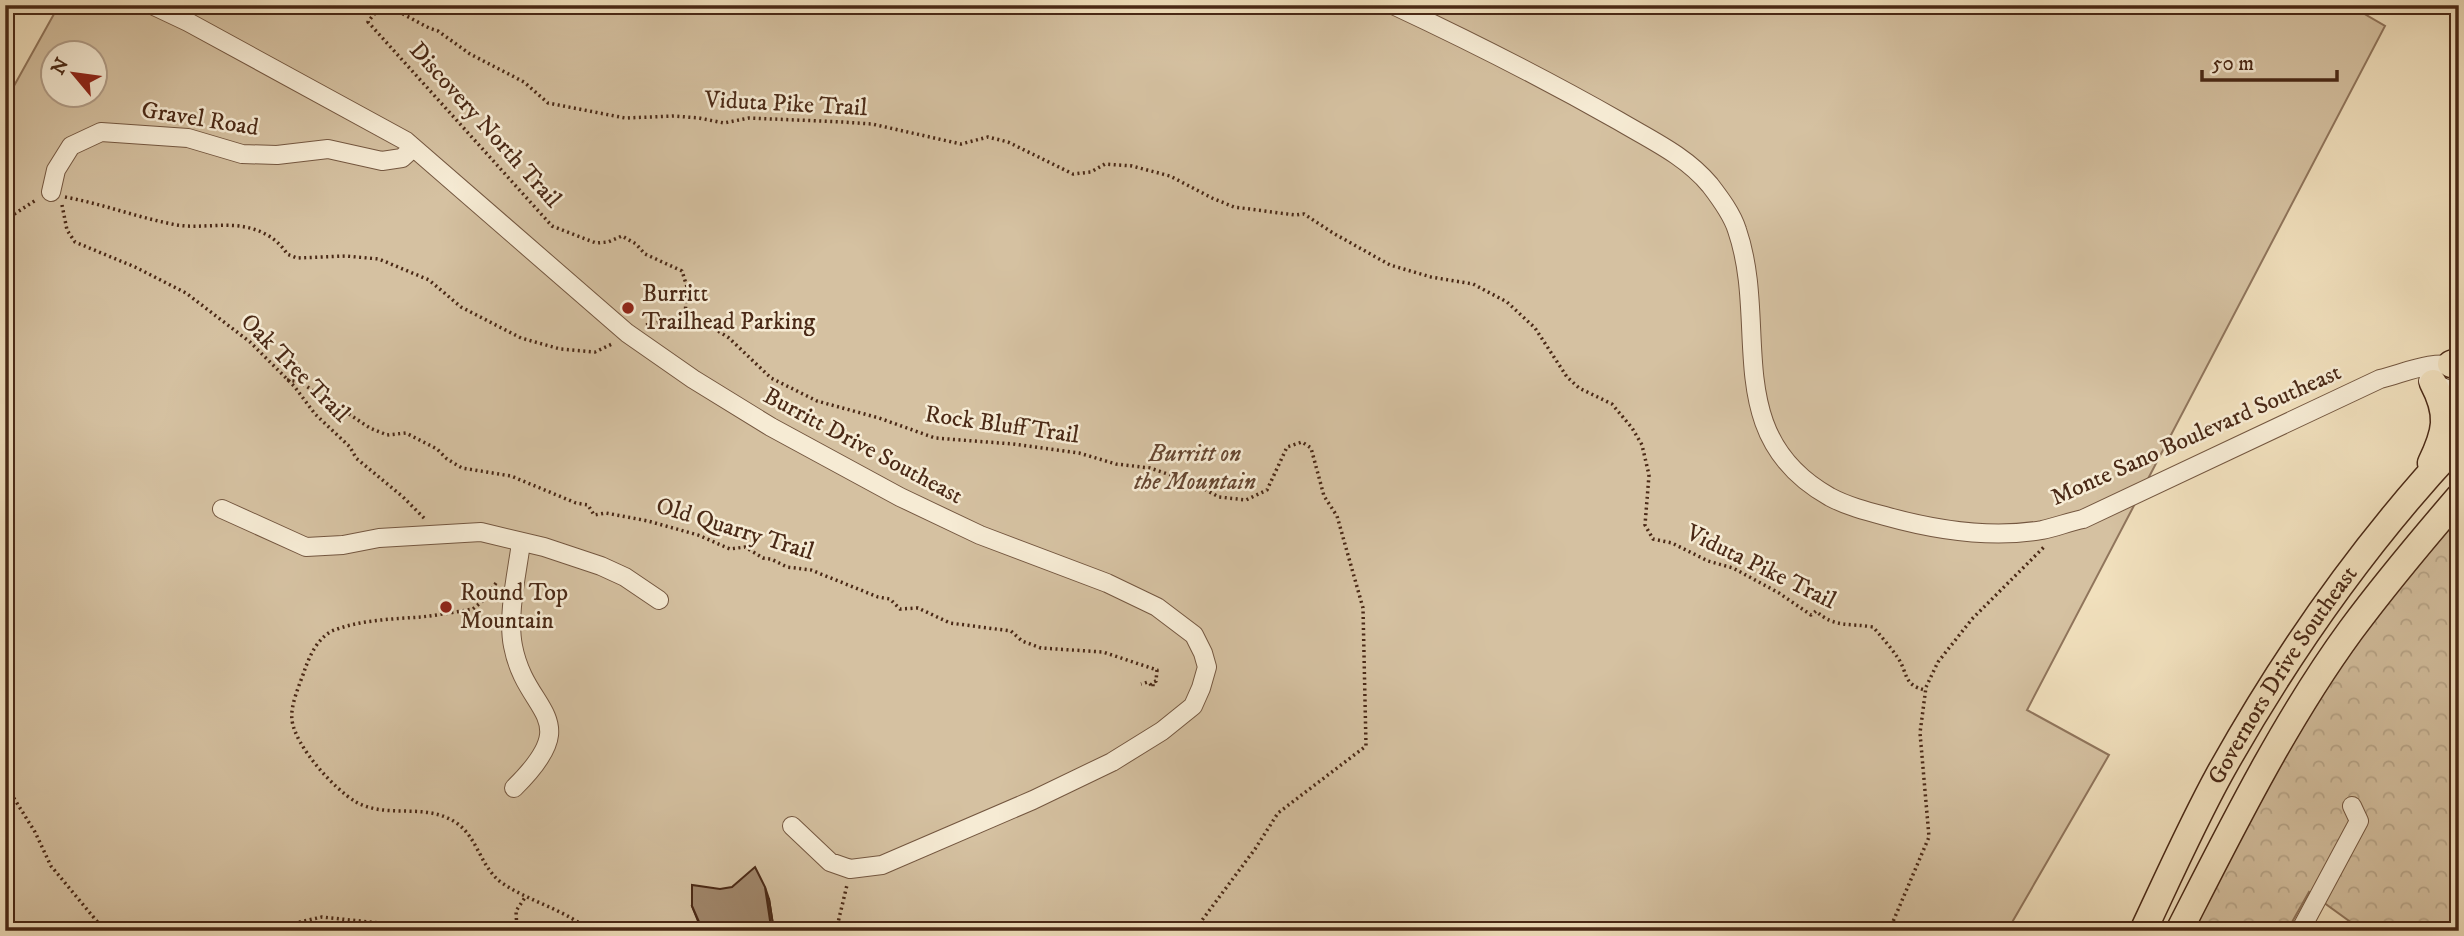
<svg xmlns="http://www.w3.org/2000/svg" width="2464" height="936" font-family="'IM FELL DW Pica',serif">
<defs>
<pattern id="forest-crowns" width="20" height="18" patternUnits="userSpaceOnUse" patternTransform="scale(1.75)"><rect width="20" height="18" fill="#d5c1a1"/><path d="M2 6a3 3 0 1 1 6 0M12 15a3 3 0 1 1 6 0" fill="none" stroke="#b8a68a"/></pattern>
</defs>
<rect width="100%" height="100%" fill="#f1e0bd"/>
<filter id="stains"><feTurbulence type="fractalNoise" baseFrequency=".00286" numOctaves="4"/><feColorMatrix values="0 0 0 0 .2 0 0 0 0 .09 0 0 0 0 .02 0 0 0 .5 -.17"/></filter>
<radialGradient id="worn" r=".72"><stop offset=".6" stop-color="#630" stop-opacity="0"/><stop offset="1" stop-color="#630" stop-opacity=".3"/></radialGradient>
<path fill="url(#forest-crowns)" stroke="#90755c" stroke-width="2" d="M2459 497V931H2363L2309 892 2287 931H2179L2283 737Z"/>
<path fill="#d5c1a1" stroke="#90755c" stroke-width="2" fill-rule="evenodd" d="M59 5H2349L2385 26 2027 710 2109 755 2007 931H5V102ZM52 52H94V94H52Z"/>
<g fill="none" stroke-linecap="round" stroke-linejoin="round">
<defs>
<path id="minor" d="M152 5 188 22 406 141 627 333 693 379 771 427 900 497 980 535 1107 583 1157 607 1194 635 1203 653 1207 667 1201 688 1193 706 1162 731 1112 762 1033 800 882 865 850 869 830 862 792 826
M1393 5C1470 41 1545 79 1619 121 1651 140 1686 156 1710 185 1720 198 1732 214 1737 230 1770 326 1719 435 1830 497 1847 506 1866 511 1885 516 1935 530 1989 539 2042 530 2056 527 2069 522 2083 519L2380 379C2405 373 2433 359 2459 367
M51 192 56 170 71 146 101 132 188 138 242 154 277 155 328 149 382 161 402 158 413 148
M2428 381 2459 394
M222 509 306 547 343 545 379 538 481 532 544 547 601 566 625 577 659 600
M514 788C587 716 526 715 513 646 507 616 517 573 521 543
M2300 931 2359 821 2352 806"/>
<g id="highway">
<path d="M2451 364 2459 361"/>
<path d="M2431 463C2446 432 2450 415 2433 383"/>
<path id="s1" d="M2143 931C2168 878 2192 824 2220 773 2287 653 2365 542 2459 442"/>
<path d="M2179 931C2230 831 2285 720 2351 630 2385 584 2422 540 2459 497"/>
</g>
</defs>
<use href="#minor" stroke="#745740" stroke-width="20"/>
<use href="#highway" stroke="#4a2916" stroke-width="29"/>
<path stroke="#4a2916" stroke-width="3.5" stroke-dasharray="2 3.5" stroke-linecap="butt" d="M388 5 386 10 374 14 368 22 552 226 596 243 608 242 622 236 636 244 645 254 682 271 687 287 685 316
M388 6 429 28 438 31 470 54 524 82 548 103 625 118 674 116 699 118 724 123 749 118 843 122 872 124 961 144 988 137 1008 142 1073 174 1091 172 1105 164 1132 166 1170 176 1212 198 1234 207 1295 215 1304 214 1333 233 1390 265 1431 277 1473 284 1507 302 1535 328 1567 377 1579 388 1612 404 1632 428 1642 445 1649 475 1645 525 1653 539 1672 543 1708 561 1733 568 1779 593 1811 615 1816 611C1834 628 1850 623 1873 627 1882 637 1891 648 1898 658 1908 673 1903 685 1925 690
M65 197C103 204 139 218 177 225 202 229 228 221 253 229 267 233 280 242 287 254L297 258 346 256 379 259 429 280 461 307 521 338 560 349 595 352 612 344
M62 205 67 230 75 242 135 267 186 293 250 342 294 386 315 414 350 447 356 458 403 497 425 519
M5 220 36 200
M646 325 685 316 701 320 729 338 771 378 817 401 879 418 935 438 1013 444 1079 453 1116 464 1150 468 1191 482 1219 497 1246 500 1267 490 1287 447 1302 442 1311 448 1324 496 1337 516 1363 608 1366 746 1278 813 1255 849 1194 931
M287 380 300 382 370 428 387 435 406 433 437 449 447 459 462 468 511 476 576 503 588 505 594 515 606 513 648 521 698 535 730 549 745 547 763 558 771 559 787 567 811 570 878 597 890 599 900 609 918 608 950 623 1011 631 1022 641 1041 648 1103 652 1157 670 1156 681 1153 682V687L1148 682 1141 684
M496 583 486 598 473 609C456 612 438 615 421 617 392 619 359 620 332 631 318 638 310 655 305 669 300 684 290 705 292 720 295 746 334 789 356 802 389 820 426 801 458 824 478 839 481 868 502 883 530 902 564 909 590 931
M5 784 35 832 51 866 105 931
M274 931 277 927 322 917 379 923 428 931
M517 931 516 911 526 896
M836 931 847 885
M1889 931 1929 837 1920 733 1926 687 1938 662 1972 619 2045 546"/>
<use href="#minor" stroke="#f6ebd4" stroke-width="18"/>
<use href="#highway" stroke="#f1e0bd" stroke-width="26"/>
</g>
<path fill="#8a755e" stroke="#4a2916" stroke-width="2" d="M769 899 774 931H702L692 906Z"/>
<path fill="#715f4c" stroke="#4a2916" stroke-width="2" d="M765 887 769 899 774 931H773L771 927Z"/>
<path fill="#a1886d" stroke="#4a2916" stroke-width="2" d="M755 867 765 887 771 927 757 931H703L692 906V885L720 889 732 887Z"/>
<g fill="#8f2418" stroke="#f6ebd4" stroke-width="2.5">
<circle cx="628" cy="308" r="7"/>
<circle cx="446" cy="607" r="7"/>
</g>
<g text-anchor="middle" dominant-baseline="central" stroke-width="5" stroke-linejoin="round" paint-order="stroke">
<g font-size="24" fill="#4a2916" stroke="#f6ebd4">
<text transform="translate(786 104) rotate(3)">Viduta Pike Trail</text>
<text transform="translate(200 119) rotate(9)">Gravel Road</text>
<text transform="translate(485 125) rotate(48)">Discovery North Trail</text>
<text transform="translate(295 368) rotate(45)">Oak Tree Trail</text>
<text transform="translate(1002 425) rotate(8)">Rock Bluff Trail</text>
<text transform="translate(2196 435) rotate(-24)">Monte Sano Boulevard Southeast</text>
<text transform="translate(863 446) rotate(28)">Burritt Drive Southeast</text>
<text transform="translate(735 529) rotate(17)">Old Quarry Trail</text>
<text transform="translate(1761 567) rotate(26)">Viduta Pike Trail</text>
<text stroke="none"><textPath href="#s1" startOffset="292">Governors Drive Southeast</textPath></text>
</g>
<g font-size="24" fill="#4a2916" stroke="#f6ebd4" text-anchor="start">
<text x="642" y="294">Burritt<tspan x="642" dy="28">Trailhead Parking</tspan></text>
<text x="460" y="593">Round Top<tspan x="460" dy="28">Mountain</tspan></text>
</g>
<g font-size="24" font-style="italic" fill="#664732" stroke="#f6ebd4">
<text x="1195" y="454">Burritt on<tspan x="1195" dy="28">the Mountain</tspan></text>
</g>
</g>
<rect width="2464" height="936" fill="none" stroke="#f1e0bd" stroke-width="28"/>
<rect x="7" y="7" width="2450" height="922" fill="none" stroke="#4a2916" stroke-width="3.5"/>
<rect x="14" y="14" width="2436" height="908" fill="none" stroke="#4a2916" stroke-width="2"/>
<g transform="translate(74 74) rotate(299)"><circle r="33" fill="#f6ebd4" stroke="#b19d88" stroke-width="2"/>
<path d="M0-5L12 26L0 18L-12 26Z" fill="#8f2418"/>
<text y="-10" font-size="19" font-weight="bold" text-anchor="middle" fill="#4a2916">N</text>
</g>
<path d="M2202 70v10h135v-10" fill="none" stroke="#4a2916" stroke-width="3.5"/>
<text x="2212" y="70" font-size="21" fill="#4a2916" stroke="#f6ebd4" stroke-width="5" paint-order="stroke">50 m</text>
<rect width="100%" height="100%" filter="url(#stains)"/>
<rect width="100%" height="100%" fill="url(#worn)"/>
</svg>
